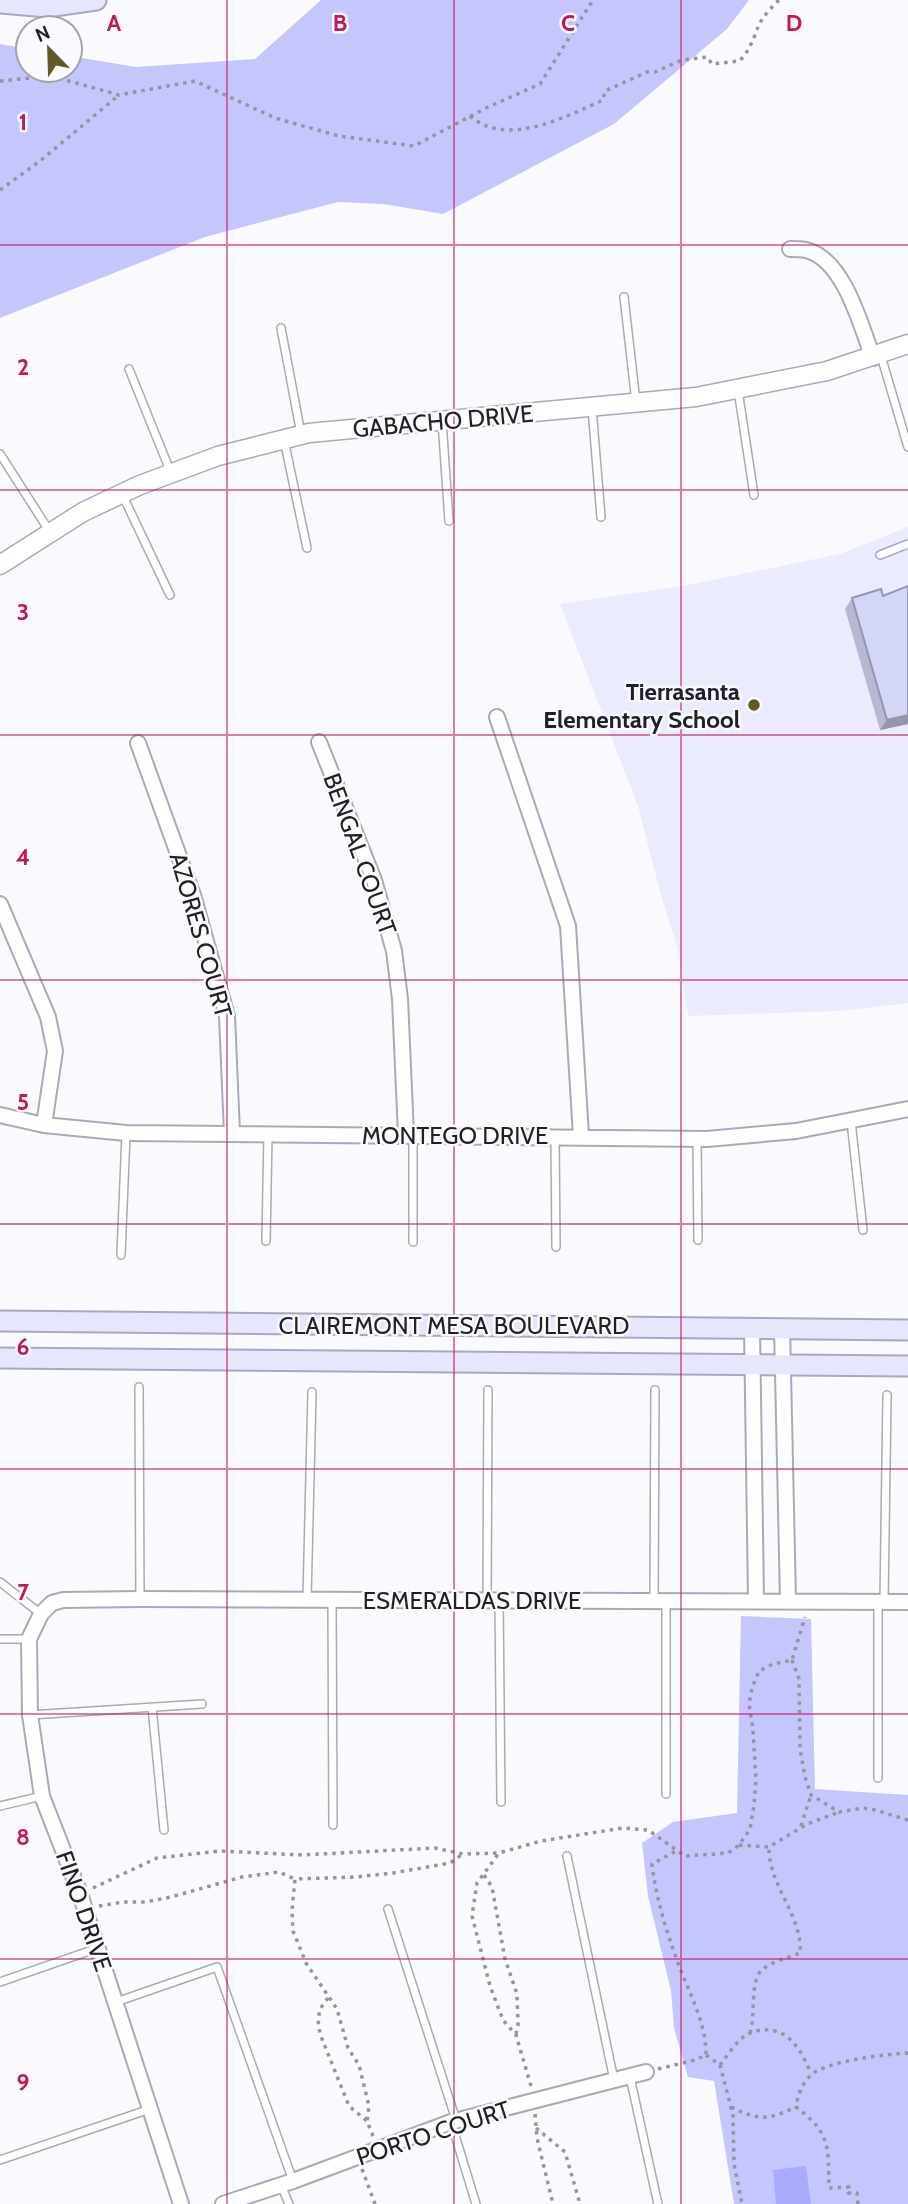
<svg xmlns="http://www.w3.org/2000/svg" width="908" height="2204" font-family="Cabin,sans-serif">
<rect width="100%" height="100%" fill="#f9f9fe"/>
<path fill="#eaebfd" d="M908 527V1003L839 1011 688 1016 678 950 659 888 638 806 560 604 683 586 840 554Z"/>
<path fill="#c5c6fe" d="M321 0H749L727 29 614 124 443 214 383 204 338 202 205 237 0 318V44L28 49V70H70V56L136 67 255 59Z
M741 1616 811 1619 815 1789 908 1795V2204H734L714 2081 688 2077 674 2028 671 1991 648 1896 642 1843 673 1822 737 1813Z"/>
<path fill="#ababfd" d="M806 2166 811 2204H776L773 2170Z"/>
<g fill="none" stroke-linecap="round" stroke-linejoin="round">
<defs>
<path id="service" d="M624 297 636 402
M281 328 301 434
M881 356 908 447
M129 369 171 473
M738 390 754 495
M592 408 601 517
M442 421 449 521
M284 440 307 548
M0 454 50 532
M122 494 170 595
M880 555 908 544
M851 1121 863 1230
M413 1136V1242
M555 1137 556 1247
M697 1139 698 1240
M266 1241 268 1134
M121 1255 126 1134
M139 1387 140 1599
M0 1582 41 1614
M307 1600 312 1392
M332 1600 333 1825
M487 1600 488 1390
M499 1600 501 1802
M654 1600 655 1390
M666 1602V1794
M884 1602 887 1395
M878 1603V1778
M0 1639H28
M152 1707 164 1830
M30 1715 202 1704
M0 1806 42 1796
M567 1856 614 2080
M388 1909 456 2120
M0 1982 98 1948
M116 2002 217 1967 293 2181
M630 2077 658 2204
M451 2122 476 2204
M0 2160 150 2109
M281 2185 289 2204"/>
<path id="minor" d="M790 249C795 249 801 249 806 250 844 259 861 326 873 358
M497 717 568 926 581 1136
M319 742 374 880 394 951 400 999 406 1135
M138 743 193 895 227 1016 232 1133
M0 904 48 1017 55 1051 44 1125
M0 1115 44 1125 126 1133 707 1139 796 1131 908 1109
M752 1327 756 1600
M782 1327 788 1600
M181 2204 80 1894 42 1796 30 1715 29 1639 41 1614 52 1603 63 1600 140 1599 908 1602
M223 2204 293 2181 451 2122 646 2072"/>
<path id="tertiary" d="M0 565 83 512 140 485 218 456 309 433 696 397 827 371 908 344"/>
<path id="secondary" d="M0 3 47 7 96 0
M0 1321 908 1330
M0 1358 908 1366"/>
</defs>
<use href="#service" stroke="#a8a9be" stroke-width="10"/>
<use href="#minor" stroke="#a8a9be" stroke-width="18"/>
<use href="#tertiary" stroke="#a8a9be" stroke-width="21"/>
<use href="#secondary" stroke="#a8a9be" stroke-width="23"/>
<path stroke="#95959b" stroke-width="3.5" stroke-dasharray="3.5 5" stroke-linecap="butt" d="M0 81 51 76 119 95 195 81 275 118 339 136 414 146 486 108 540 84 593 0
M470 116C507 148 565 117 603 100L605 91 647 72H655L682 60 707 57 712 64 739 61C748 54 754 38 758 27 762 17 772 7 779 0
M0 190 40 161 119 95
M792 1660 799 1679 800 1749 805 1777 811 1795 839 1812 863 1808 875 1810 908 1820
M801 1826 811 1795
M739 1845 769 1847 807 1824 839 1812
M484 1875 492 1887 505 1959 517 1994 518 2025 516 2034
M93 1888 157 1858 220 1851 302 1855 435 1848 463 1854 499 1853
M99 1906 123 1902H145L171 1897 242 1877 279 1872 295 1879
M328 1998 320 2009 318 2020 320 2034 349 2106 367 2121
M750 2033C756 2017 749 1979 763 1969 773 1961 788 1958 800 1953 803 1916 768 1885 769 1847
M706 2055 720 2065 733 2115 734 2164 742 2204
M720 2065C728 2055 738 2038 750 2033 784 2020 801 2048 811 2074
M658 2069 695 2060 706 2055C706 2022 689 1993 678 1963 666 1930 656 1898 652 1864L676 1851
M531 2086 516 2035 503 2020 490 1986 472 1916 477 1883 499 1853 541 1841 623 1828 648 1830 685 1856 728 1853 739 1845 750 1829 754 1805 756 1780 753 1730 749 1704 752 1688 759 1671 773 1664 792 1660 805 1617
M731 2107C759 2121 768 2120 796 2107
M535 2114 537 2138 553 2204
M536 2128 565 2152 580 2204
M373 2136 367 2121 369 2106 359 2065 348 2048 337 2009 306 1963 293 1931 292 1910 295 1879 356 1877 393 1873 450 1863 463 1854
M362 2169 375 2204
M858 2204 857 2193H848L849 2187 829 2188C828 2147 831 2133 796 2107 797 2097 802 2084 810 2076 824 2061 887 2054 908 2053"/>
<use href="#service" stroke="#fff" stroke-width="7"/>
<use href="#minor" stroke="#fff" stroke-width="14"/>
<use href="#tertiary" stroke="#fff" stroke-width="18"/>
<use href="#secondary" stroke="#e6e6fd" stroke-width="19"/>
</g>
<path fill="#b6b8d4" d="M908 586V724L880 730 845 609 852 598 883 596Z"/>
<path fill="#9496ad" d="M908 715V724L880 730 887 720Z"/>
<path fill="#d4d6f7" stroke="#9496ad" stroke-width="2" d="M908 586V715L887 720 852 598 881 589 883 596Z"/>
<path fill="none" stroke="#c2185b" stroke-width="2" stroke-opacity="0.55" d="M227 0V2204M454 0V2204M681 0V2204M0 245H908M0 490H908M0 735H908M0 980H908M0 1224H908M0 1469H908M0 1714H908M0 1959H908"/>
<circle fill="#5f5926" stroke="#f9f9fe" stroke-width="2.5" cx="754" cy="705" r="7"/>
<g text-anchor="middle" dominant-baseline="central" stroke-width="5" stroke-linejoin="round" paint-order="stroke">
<g font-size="24" fill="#1f2028" stroke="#f9f9fe">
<text transform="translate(443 421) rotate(-5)">GABACHO DRIVE</text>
<text transform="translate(360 854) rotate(70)">BENGAL COURT</text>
<text transform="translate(201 935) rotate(74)">AZORES COURT</text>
<text x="455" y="1135">MONTEGO DRIVE</text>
<text x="454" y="1325">CLAIREMONT MESA BOULEVARD</text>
<text x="472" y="1600">ESMERALDAS DRIVE</text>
<text transform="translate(84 1911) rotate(71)">FINO DRIVE</text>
<text transform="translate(433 2133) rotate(-18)">PORTO COURT</text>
</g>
<g font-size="24" font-weight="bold" fill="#1f2028" stroke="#f9f9fe" text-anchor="end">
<text x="740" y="691">Tierrasanta<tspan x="740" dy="28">Elementary School</tspan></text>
</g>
</g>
<g font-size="23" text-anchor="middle" font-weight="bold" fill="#c2185b" stroke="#f9f9fe" stroke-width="5" stroke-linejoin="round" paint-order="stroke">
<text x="114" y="31">A</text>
<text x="340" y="31">B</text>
<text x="568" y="31">C</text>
<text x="794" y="31">D</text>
<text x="23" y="130">1</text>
<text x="23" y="375">2</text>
<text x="23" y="620">3</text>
<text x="23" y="865">4</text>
<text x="23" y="1110">5</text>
<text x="23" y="1355">6</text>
<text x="23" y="1600">7</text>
<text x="23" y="1845">8</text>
<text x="23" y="2090">9</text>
</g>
<g transform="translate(49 49) rotate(337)"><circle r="33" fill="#f9f9fe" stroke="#a2a2a8" stroke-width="2"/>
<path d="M0-5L12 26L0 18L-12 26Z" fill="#5f5926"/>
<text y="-10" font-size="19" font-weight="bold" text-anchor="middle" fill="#1f2028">N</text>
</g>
</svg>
